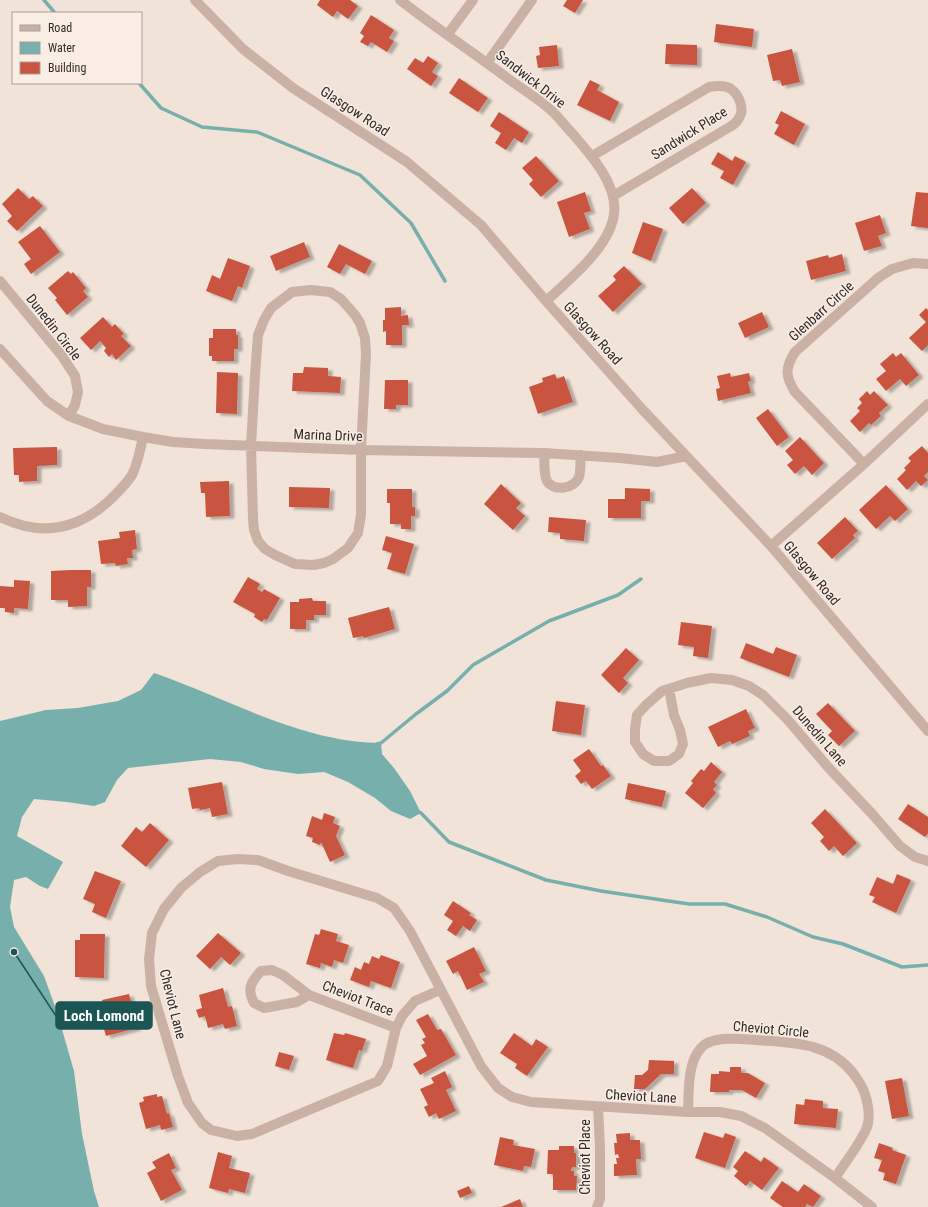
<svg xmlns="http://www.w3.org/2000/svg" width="928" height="1207" font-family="'Roboto Condensed',sans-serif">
<defs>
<filter id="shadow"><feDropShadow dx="4.5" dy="2.5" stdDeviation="1" flood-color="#0004"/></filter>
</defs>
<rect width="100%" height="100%" fill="#f1e3d8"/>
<path fill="#76afac" d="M154 673C229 699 301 742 381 743L382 754 394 768 410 791 421 813 410 819 391 811 375 798 348 782 324 772 298 774 264 769 241 762 210 759 128 768 117 780 105 802 94 806 67 802 34 799 22 817 17 836 63 862 48 889 40 886 26 877 14 880 10 907 14 927 44 976 57 1012 74 1071 82 1134 94 1191 99 1207H0V721L46 710 78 708 118 701 141 690Z"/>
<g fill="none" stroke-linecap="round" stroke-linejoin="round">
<path stroke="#76afac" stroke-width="3.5" d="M44 0 55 13
M139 83 161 108 202 127 257 132 360 175 411 223 445 281
M377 744 381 743 416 714 447 691 473 665 549 621 618 595 641 579
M417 811 421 813 449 842 546 880 601 891 689 904H725L767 917 813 937 843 944 902 967 928 965"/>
</g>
<path fill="#c9543f" filter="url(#shadow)" d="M320 0H350L358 6 348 19 337 11 333 17 317 5Z
M567 0H583L575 13 563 6Z
M371 15 394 30 389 38 394 41 387 52 371 42 368 46 360 42 364 36 360 33Z
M716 24 754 29 752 47 714 42Z
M666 44 697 45V65L665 64Z
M557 45 559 66 538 68 536 56 540 55 539 47Z
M792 49 800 82 782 86 780 80 773 81 767 55Z
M428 56 438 63 432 72 438 76 431 86 407 69 415 58 423 63Z
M459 78 488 98 478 112 449 93Z
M590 80 600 85 597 90 619 102 610 121 577 105Z
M781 111 805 124 794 145 774 134 779 125 775 123Z
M499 112 529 132 522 143 514 138 506 150 495 143 501 133 490 126Z
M718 152 732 161 735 156 746 162 733 185 720 178 724 171 711 164Z
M536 156 559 181 541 197 529 184 533 180 522 168Z
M18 188 29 199 33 196 43 206 17 231 7 221 12 216 2 204Z
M692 188 706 203 683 224 669 208Z
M585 192 591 211 584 213 590 229 569 237 557 202Z
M916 192 928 193V228L911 226Z
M880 215 886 233 878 236 882 246 864 251 855 223Z
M643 222 663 229 651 261 632 253Z
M40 226 60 252 31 274 24 264 31 259 18 242Z
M304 242 310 257 276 271 270 256Z
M339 244 372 261 365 274 346 264 340 274 327 267Z
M842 254 846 271 811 280 806 261 828 255 829 258Z
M228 258 250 266 242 288 238 286 232 301 206 291 212 275 220 279Z
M624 266 642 284 613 312 598 296 616 280 613 276Z
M68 271 71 274 73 272 86 288 83 291 88 297 67 315 55 300 57 298 48 288Z
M401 307V316L408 315 409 325H402V345H386V331L383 332V320H385V308Z
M926 308 928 310V345L922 351 909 338 926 322 919 315Z
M762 312 769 327 745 338 738 323Z
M103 317 112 327 115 324 124 334 121 336 131 346 116 360 112 354 109 357 104 351 106 348 100 341 91 350 80 338Z
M213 329H236V335H238V349H234V361H212V356H209V338H213Z
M893 353 896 357 901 353 919 375 906 386 900 379 886 391 876 379 886 371 880 364Z
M304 367 328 368V376L341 377 340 393 292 391 293 373H303Z
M217 372 238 373 237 414 216 413Z
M730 373 731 377 749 373 751 381 748 382 751 393 718 401 716 389 720 388 717 376Z
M555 374 557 379 564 376 573 402 538 414 529 387 543 382 542 378Z
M385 380H408V405H396V409H384Z
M867 391 870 395 874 391 888 405 879 413 881 416 871 425 869 423 860 432 850 421 860 411 857 408 862 403 859 399Z
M768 409 789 437 777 446 756 418Z
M800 437 824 463 812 475 804 466 795 474 787 465 793 460 785 451Z
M922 446 928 453V472L924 476 928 480 921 486 916 481 907 490 897 479 906 470 904 468 911 461 908 458Z
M57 447V465L37 466V481L19 482V475H14L13 448Z
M229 481 230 516 206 517 205 493H201L200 482Z
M501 484 521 503 516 508 525 516 513 530 484 504Z
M886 485 908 509 895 521 890 516 876 529 859 510Z
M289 487 330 488 329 508 289 507Z
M625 488 650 489V501H641V518H608V499H625Z
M387 489H412V507H415V516H411V529H401V524H390V503H387Z
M549 517 586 520 584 541 560 539V533L548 532Z
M845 517 858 531 853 535 855 538 832 559 817 543Z
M135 530 137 549 132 550 133 558H127L128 564 116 566 115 563 101 564 98 541 120 538 119 532Z
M386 536 414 544 405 574 387 569 392 553 382 550Z
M70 570H91V587H87V606L68 607V600H51V571Z
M248 577 260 584 257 589 262 592 264 589 280 598 267 620 264 619 262 622 254 617 255 614 233 602Z
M14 580 30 581 28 609 14 608V613L5 612V608H0V586L14 587Z
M312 598 313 601H326V615H314V620H306V629H290V602H299V599Z
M389 607 395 629 364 638 363 636 353 638 348 618Z
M681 622 712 626 708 658 693 656 694 647 678 645Z
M746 643 773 654 776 647 797 655 789 677 740 658Z
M626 648 639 660 623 678 628 683 619 693 601 675Z
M556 701 585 705 581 735 552 731Z
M828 703 855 731 839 746 828 735 832 731 816 714Z
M746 709 755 728 748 731 750 736 732 744 730 741 718 747 708 727Z
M589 749 601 766 603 765 611 776 592 789 586 781 581 784 575 776 581 771 573 760Z
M711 762 722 772 714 782 717 785 713 789 716 793 703 808 685 793 693 783 691 781 701 769 704 771Z
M222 782 228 814 212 817 210 808 200 810 199 808 192 809 188 788Z
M628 783 666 791 662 807 625 799Z
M908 804 928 817V833L925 837 898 819Z
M825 809 857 843 843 856 834 846 829 851 820 841 824 837 811 823Z
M324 813 335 817 333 823 340 826 336 836 345 855 330 862 321 842 320 845 312 842 313 838 306 836 312 816 322 820Z
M150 823 169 840 146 867 121 846 136 827 142 832Z
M95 871 121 881 106 918 92 912 95 904 83 899Z
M897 874 911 880 896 913 872 902 875 897 869 895 877 877 893 884Z
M453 901 471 913 469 915 477 920 470 931 463 926 456 936 447 930 453 921 444 915Z
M321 929 338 934 336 941 349 945 343 963 334 960 332 967 321 963 320 968 306 964 315 934 319 935Z
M218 933 241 953 230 965 221 957 210 969 196 956Z
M80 934H105L104 978 75 977V940H80Z
M474 947 486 971 479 974 484 982 467 990 458 971 453 974 446 961Z
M381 955 400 962 391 988 371 981 369 987 350 980 355 967 361 970 364 962 369 964 372 956 379 959Z
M223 988 228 1007 232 1006 237 1026 225 1029 223 1024 208 1028 205 1016 199 1018 196 1010 202 1008 199 995Z
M129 994 133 1009H131L137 1028 106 1036 100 1015 105 1014 102 1000Z
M428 1014 437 1030 441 1029 456 1055 420 1075 413 1064 427 1056 421 1045 425 1043 422 1039 426 1037 416 1020Z
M334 1033 344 1035 345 1033 366 1039 362 1051 359 1050 353 1068 326 1060Z
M514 1033 532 1046 536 1039 548 1047 527 1076 515 1068 517 1064 500 1053Z
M279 1052 294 1056 289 1070 275 1066Z
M649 1060 674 1061V1074H661L645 1089H634L635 1075H642L648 1070Z
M730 1067H741V1073H748L765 1083 756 1098 742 1090H729V1092H710L711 1074H719V1071L730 1072Z
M445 1071 452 1087 446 1090 456 1111 439 1119 436 1113 429 1117 424 1107 428 1105 420 1089 434 1083 431 1078Z
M902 1078 909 1116 892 1119 885 1081Z
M157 1094V1097L162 1096 167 1114 169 1113 173 1127 161 1130 160 1125 146 1129 139 1103 144 1101 143 1097Z
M805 1099 823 1101V1108L838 1109 836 1128 794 1124 796 1104 804 1105Z
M704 1132 723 1138 725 1133 736 1137 725 1168 695 1158Z
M630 1133V1140H640L641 1159H636L637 1175 614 1176V1164H617L616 1158H619L618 1154 615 1155 614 1143H617L616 1134Z
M500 1137 514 1140 513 1145 535 1149 531 1167 524 1166 523 1171 494 1165Z
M879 1143 893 1148 892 1150 906 1155 896 1184 883 1180 885 1173 878 1171 882 1160 874 1158Z
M559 1146H574V1153H576V1167H572L571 1171H574V1176H577L576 1190H553V1174H547L548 1150H559Z
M745 1151 761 1162 764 1157 779 1168 762 1190 750 1181 746 1186 734 1176 738 1171 733 1167Z
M218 1152 232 1156 229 1168 250 1173 245 1193 229 1189 228 1193 209 1188Z
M169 1153 176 1168 171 1170 182 1190 161 1201 147 1173 156 1168 152 1162Z
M782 1181 798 1192 804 1184 821 1196 813 1207 807 1204 805 1207H783L770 1198Z
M469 1186 472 1193 460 1198 457 1191Z
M520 1199 523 1207H501Z"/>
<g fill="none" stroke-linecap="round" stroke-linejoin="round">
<path stroke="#c9b2a4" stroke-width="10" d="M195 0 243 49 293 88 407 162 481 225 546 301 642 409 771 546 928 731
M400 0C436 28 474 53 510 80 524 90 542 101 554 113 560 119 566 127 572 133 590 154 618 184 614 214 610 247 569 280 546 301
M448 34 473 0
M487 63 532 0
M592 156 709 87C715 86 725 85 731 89 739 95 745 109 739 118 738 121 735 123 733 125L613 196
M0 281 62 356 75 376 78 392 75 405 69 416
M311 290 330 292 341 299 355 315 360 323 365 338 366 354 361 450V515L358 533 348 548 333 559 324 563 314 565 295 564 275 555 265 549 258 541 254 530 253 519 251 446 255 375 258 335 264 320 271 308 292 292Z
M0 349 47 401 69 416 103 429 143 437 173 442 205 444 361 450 544 453 620 458 657 462 686 456
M544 453C545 461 543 473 547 481 554 492 574 489 579 477 581 471 580 461 581 455
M864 464 795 392C785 376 785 368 795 352L878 278 892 269 913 263 928 264
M0 517C43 538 81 529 114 496 120 490 127 483 132 475 138 463 140 450 143 437
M771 546 864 464 928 404
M669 689 674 715 680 730 683 744 679 754 669 761H654L643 754 635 742V729L637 715 646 705 662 691 687 683 711 678 732 680 749 686 763 695 787 719 828 767 874 816 900 846 915 857 928 861
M440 990 415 1001 402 1016 396 1028 387 1066 378 1081 252 1134 237 1136 211 1130 202 1123 188 1103 178 1076 151 986 149 959 152 933 164 909 181 888 200 872 218 861 238 859 258 860 288 871 377 898 394 908 410 931 481 1066 498 1088 512 1097 531 1102 688 1112H720L741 1116 765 1128 835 1178 872 1207
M309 995 297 1002 264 1008 254 1003C247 989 250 983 261 971L272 970 283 975 309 995 396 1028
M688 1112C689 1093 687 1063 701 1048 712 1035 740 1039 756 1040 793 1043 828 1042 853 1073 858 1080 862 1085 865 1094 868 1104 871 1116 867 1127 866 1130 864 1134 862 1137 854 1152 844 1164 835 1178
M597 1207 600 1199V1148L598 1107"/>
</g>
<g text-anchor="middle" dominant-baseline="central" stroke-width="3" stroke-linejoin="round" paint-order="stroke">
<g font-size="14" fill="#342926" stroke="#f9eee4">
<text transform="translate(531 79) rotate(38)">Sandwick Drive</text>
<text transform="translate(355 111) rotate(33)">Glasgow Road</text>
<text transform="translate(689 133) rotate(-32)">Sandwick Place</text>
<text transform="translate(821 311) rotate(-42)">Glenbarr Circle</text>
<text transform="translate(54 327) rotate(52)">Dunedin Circle</text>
<text transform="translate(593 333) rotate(48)">Glasgow Road</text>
<text transform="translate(328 435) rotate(2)">Marina Drive</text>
<text transform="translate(812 573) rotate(50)">Glasgow Road</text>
<text transform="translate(820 736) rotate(49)">Dunedin Lane</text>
<text transform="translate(358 998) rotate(21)">Cheviot Trace</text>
<text transform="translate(173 1004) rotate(76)">Cheviot Lane</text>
<text transform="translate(771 1029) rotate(5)">Cheviot Circle</text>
<text transform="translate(641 1096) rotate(3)">Cheviot Lane</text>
<text transform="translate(585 1157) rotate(-90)">Cheviot Place</text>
</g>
</g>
<path fill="none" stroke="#1b5655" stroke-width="1.5" d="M14 952L56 1016"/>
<circle fill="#1b5655" stroke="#f9eee4" stroke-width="1.5" cx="14" cy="952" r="4"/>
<rect fill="#1b5655" stroke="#1b5655" stroke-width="1.5" x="56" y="1002" width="96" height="27" rx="4"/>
<g font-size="15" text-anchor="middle" font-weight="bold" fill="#fff">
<text x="104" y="1021">Loch Lomond</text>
</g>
<rect x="12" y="12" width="130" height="72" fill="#f9eee4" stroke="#aa9f98"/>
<rect x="20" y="25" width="20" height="6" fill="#c9b2a4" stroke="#aa9f98"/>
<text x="48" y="32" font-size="12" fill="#342926">Road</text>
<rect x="20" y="42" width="20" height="12" fill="#76afac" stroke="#aa9f98"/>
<text x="48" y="52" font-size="12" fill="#342926">Water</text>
<rect x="20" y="62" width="20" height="12" fill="#c9543f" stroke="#aa9f98"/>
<text x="48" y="72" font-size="12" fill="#342926">Building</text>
</svg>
